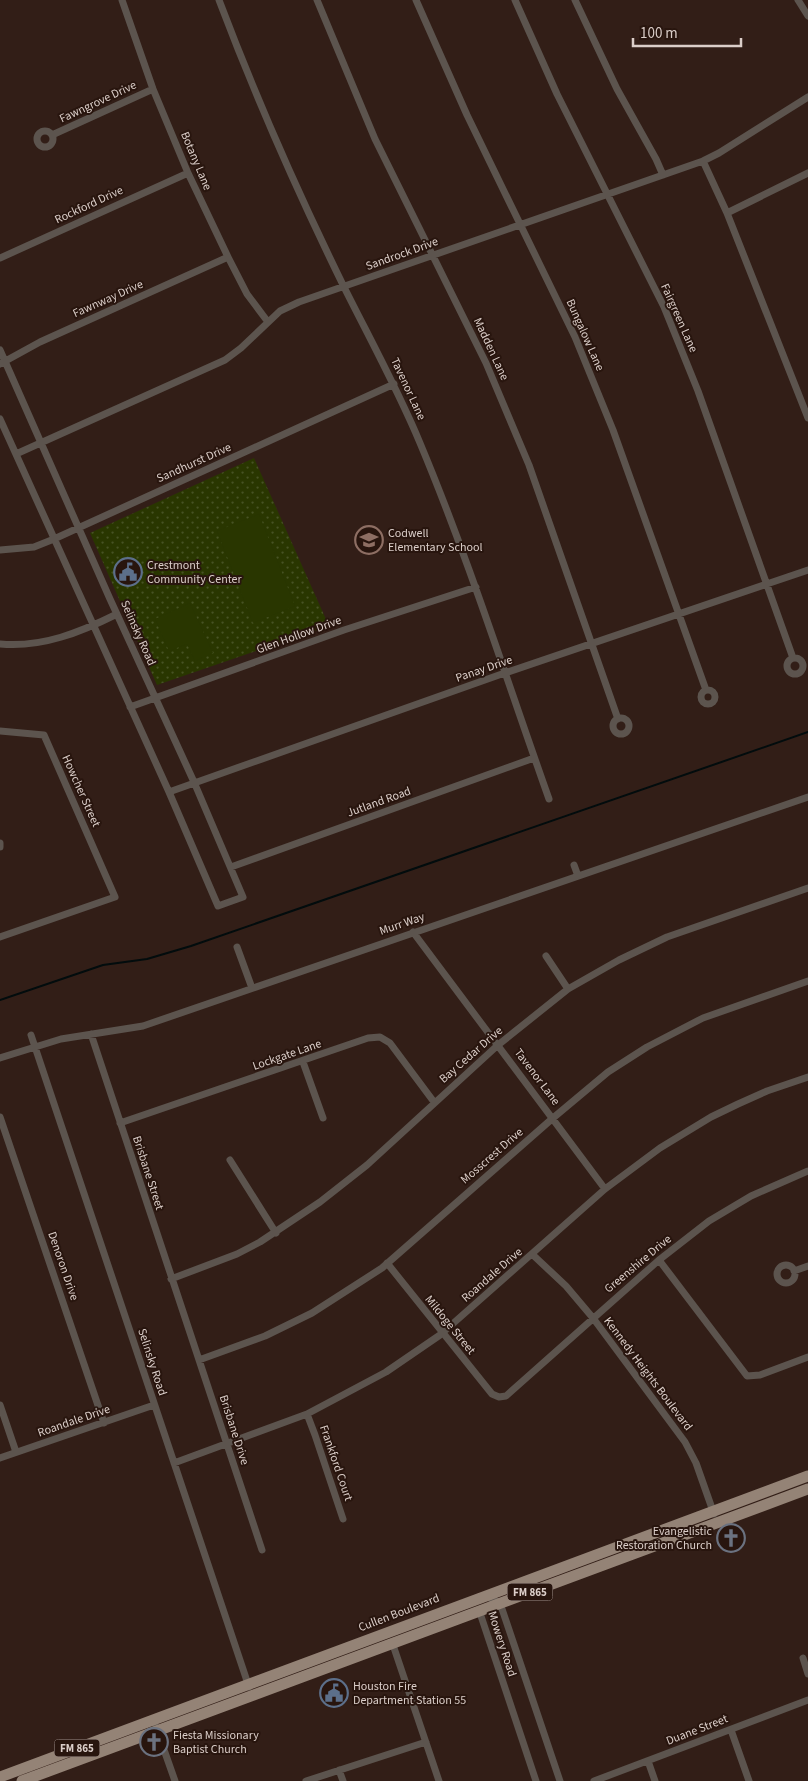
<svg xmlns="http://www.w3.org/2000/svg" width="808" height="1781" font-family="'Source Sans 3',sans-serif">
<defs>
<pattern id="grass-dots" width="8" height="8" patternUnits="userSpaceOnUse" patternTransform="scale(1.25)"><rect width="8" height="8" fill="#293600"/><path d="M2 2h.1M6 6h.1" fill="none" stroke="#475224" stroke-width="1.8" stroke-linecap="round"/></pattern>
</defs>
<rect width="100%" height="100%" fill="#321e17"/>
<path fill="url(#grass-dots)" d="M254 458 329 626 157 685 90 533Z"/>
<path fill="#293600" d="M259 514 295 606 253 623 217 531Z
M190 603 213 653 195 661 187 644 169 651 155 619Z"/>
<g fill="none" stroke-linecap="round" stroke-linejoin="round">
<path stroke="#020c0d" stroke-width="2" d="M0 1000 103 965 147 959 191 946 808 732"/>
<path stroke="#5c544e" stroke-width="7" d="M122 0 153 89 188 173 228 257 247 294 268 322
M219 0C256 98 298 193 344 287 370 339 398 390 420 443 469 560 507 681 549 799
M317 0 375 139 486 363 529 465 618 719
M416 0 467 115 575 337 613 430 706 690
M515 0 557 94 664 307 698 391 793 658
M575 0 617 89 656 159 663 175
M798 0 808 16
M37 139a8 8 0 1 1 16 0a8 8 0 1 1-16 0Z
M52 135 153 89
M703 161 727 213 808 418
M727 213 808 173
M0 258 188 173
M0 350 110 599 194 782 243 897 218 906 169 792 0 419
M0 364 40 342 228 257
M16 454 225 360 241 348 280 311 299 302 703 161 719 153 808 97
M0 550 34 547 54 539 394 384
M0 644C42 648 81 632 117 614
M787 666a8 8 0 1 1 16 0a8 8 0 1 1-16 0Z
M701 697a7 7 0 1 1 14 0a7 7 0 1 1-14 0Z
M130 707 344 630 476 587
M613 726a8 8 0 1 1 16 0a8 8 0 1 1-16 0Z
M0 731 44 735 115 897 0 937
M169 792 499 675 808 570
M0 843V847
M574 865 578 876
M231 867 534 758
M413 932 605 1189
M237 947 252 988
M546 956 568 989
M91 1034 262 1550
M31 1035 249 1687
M0 1058 61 1039 143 1026 808 797
M303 1062 323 1118
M0 1117 104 1423
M120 1123 368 1038 380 1037 390 1043 434 1102
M230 1160 276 1233
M533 1255 566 1286 593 1318 685 1442 696 1463 714 1514
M659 1260 747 1376 760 1375 808 1357
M387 1263 492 1394 499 1397 506 1396 659 1260 709 1221 751 1196 808 1171
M777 1274a9 9 0 1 1 18 0a9 9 0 1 1-18 0Z
M794 1271 808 1266
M171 1279 237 1254 260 1242 320 1202 367 1165 498 1045 568 989 619 960 667 937 808 888
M199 1360 265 1336 312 1313 382 1268 553 1118 608 1072 647 1047 703 1018 808 981
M0 1405 16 1452
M307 1414 315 1435 343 1519
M0 1458 154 1405
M174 1463 307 1414 386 1372 440 1335 605 1189 660 1148 711 1117 738 1104 767 1091 808 1077
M486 1596 500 1603 560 1781
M479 1610 536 1781
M392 1642 439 1781
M803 1658 808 1674
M156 1727 175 1781
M731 1730 749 1781
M648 1761 655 1781
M339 1770 343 1781
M306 1781 426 1742
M594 1781 808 1700"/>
<path stroke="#948376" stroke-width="11" d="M0 1777 808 1476
M22 1781 808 1489"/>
</g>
<defs>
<symbol id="school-ring" viewBox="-11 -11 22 22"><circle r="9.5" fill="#28150e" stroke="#8d6e63" stroke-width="1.5"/><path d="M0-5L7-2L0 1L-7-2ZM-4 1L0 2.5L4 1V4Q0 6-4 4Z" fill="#8d6e63"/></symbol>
<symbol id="civic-ring" viewBox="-11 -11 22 22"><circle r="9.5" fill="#28150e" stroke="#5c6f8a" stroke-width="1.5"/><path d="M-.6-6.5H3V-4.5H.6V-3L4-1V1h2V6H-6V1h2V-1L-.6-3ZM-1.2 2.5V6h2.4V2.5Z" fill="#5c6f8a"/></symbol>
<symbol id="church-ring" viewBox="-11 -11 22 22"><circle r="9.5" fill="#28150e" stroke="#6b7280" stroke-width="1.5"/><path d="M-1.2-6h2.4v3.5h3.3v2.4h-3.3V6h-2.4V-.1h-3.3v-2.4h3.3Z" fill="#6b7280"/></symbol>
</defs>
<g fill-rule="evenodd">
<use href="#school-ring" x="353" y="524" width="32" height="32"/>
<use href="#civic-ring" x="112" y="556" width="32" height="32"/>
<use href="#church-ring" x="715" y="1522" width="32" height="32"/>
<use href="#civic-ring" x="318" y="1677" width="32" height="32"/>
<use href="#church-ring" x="138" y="1726" width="32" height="32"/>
</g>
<g text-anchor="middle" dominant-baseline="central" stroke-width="4" stroke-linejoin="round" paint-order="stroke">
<g fill="#28150e" stroke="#a59691" stroke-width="1">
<rect x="507.5" y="1583.5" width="45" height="17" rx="4"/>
<rect x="54.5" y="1739.5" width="45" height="17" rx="4"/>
</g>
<g font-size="11" font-weight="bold" fill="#dbcec9">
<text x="530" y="1592">FM 865</text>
<text x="77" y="1748">FM 865</text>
</g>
<g font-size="12" fill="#dbcec9" stroke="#28150e">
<text transform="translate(98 102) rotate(-25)">Fawngrove Drive</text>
<text transform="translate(196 161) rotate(67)">Botany Lane</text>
<text transform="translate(89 205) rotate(-25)">Rockford Drive</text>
<text transform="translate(402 254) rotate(-20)">Sandrock Drive</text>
<text transform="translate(108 299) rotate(-24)">Fawnway Drive</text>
<text transform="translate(679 318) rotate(66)">Fairgreen Lane</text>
<text transform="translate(585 335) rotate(66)">Bungalow Lane</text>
<text transform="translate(491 349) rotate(65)">Madden Lane</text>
<text transform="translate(408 389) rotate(65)">Tavenor Lane</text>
<text transform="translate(194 463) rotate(-24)">Sandhurst Drive</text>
<text transform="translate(138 633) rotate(66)">Selinsky Road</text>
<text transform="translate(299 635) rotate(-20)">Glen Hollow Drive</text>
<text transform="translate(484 669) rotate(-19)">Panay Drive</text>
<text transform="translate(81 791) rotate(66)">Howcher Street</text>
<text transform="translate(379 802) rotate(-20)">Jutland Road</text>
<text transform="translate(402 924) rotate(-19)">Murr Way</text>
<text transform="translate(287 1055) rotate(-19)">Lockgate Lane</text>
<text transform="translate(471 1055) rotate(-41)">Bay Cedar Drive</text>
<text transform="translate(537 1077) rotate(53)">Tavenor Lane</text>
<text transform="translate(492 1156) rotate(-41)">Mosscrest Drive</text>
<text transform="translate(148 1173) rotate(72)">Brisbane Street</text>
<text transform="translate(638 1264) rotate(-40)">Greenshire Drive</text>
<text transform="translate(63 1266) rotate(71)">Denoron Drive</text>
<text transform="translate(492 1275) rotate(-41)">Roandale Drive</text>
<text transform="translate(450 1325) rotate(51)">Mildoge Street</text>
<text transform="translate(152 1362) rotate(72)">Selinsky Road</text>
<text transform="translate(648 1374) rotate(53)">Kennedy Heights Boulevard</text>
<text transform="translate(74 1421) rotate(-19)">Roandale Drive</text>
<text transform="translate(234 1430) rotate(72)">Brisbane Drive</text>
<text transform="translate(336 1463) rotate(71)">Frankford Court</text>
<text transform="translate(399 1613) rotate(-21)">Cullen Boulevard</text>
<text transform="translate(502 1644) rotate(72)">Mowery Road</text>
<text transform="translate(697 1730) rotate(-21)">Duane Street</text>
</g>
<g font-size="12" fill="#dbcec9" stroke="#28150e" text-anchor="start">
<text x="388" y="533">Codwell<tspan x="388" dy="14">Elementary School</tspan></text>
<text x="147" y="565">Crestmont<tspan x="147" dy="14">Community Center</tspan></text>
<text x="712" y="1531" text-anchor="end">Evangelistic<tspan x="712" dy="14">Restoration Church</tspan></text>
<text x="353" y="1686">Houston Fire<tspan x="353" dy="14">Department Station 55</tspan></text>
<text x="173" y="1735">Fiesta Missionary<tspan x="173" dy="14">Baptist Church</tspan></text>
</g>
</g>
<path d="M633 38v8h108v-8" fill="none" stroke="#dbcec9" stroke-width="2.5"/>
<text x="640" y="38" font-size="15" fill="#dbcec9" stroke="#28150e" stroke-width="4" paint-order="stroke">100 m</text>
</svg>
